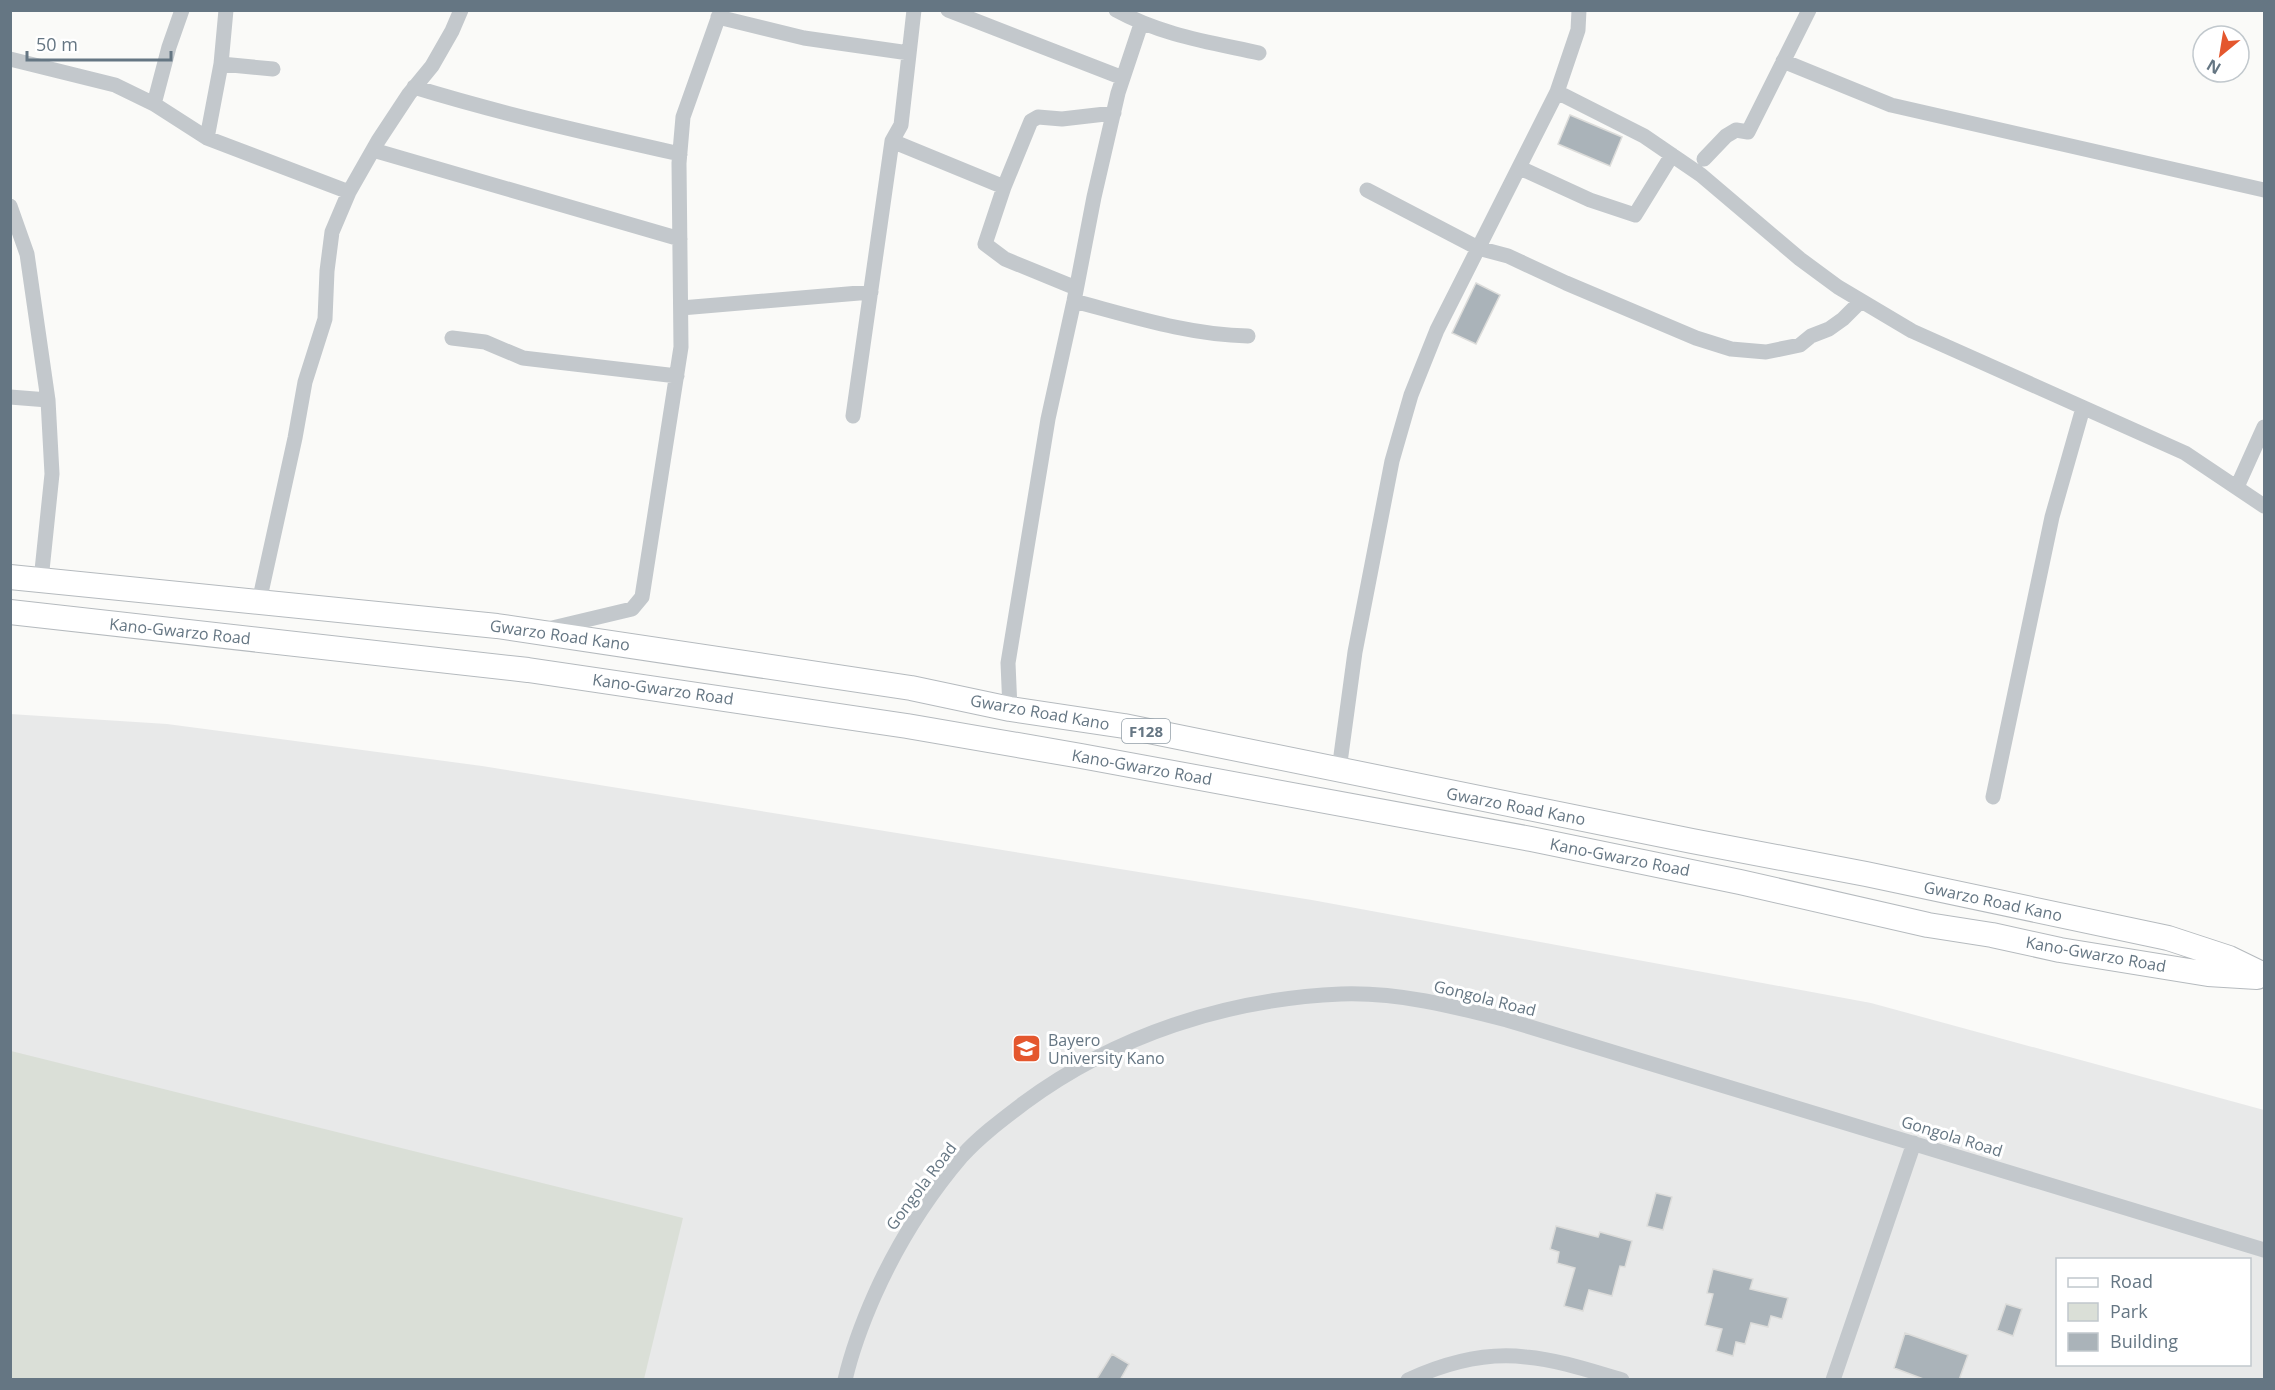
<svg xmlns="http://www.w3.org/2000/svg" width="2275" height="1390" font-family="'Open Sans',sans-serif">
<rect width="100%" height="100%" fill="#fafaf8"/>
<path fill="#e8e9e9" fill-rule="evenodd" d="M10 714 167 724 482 766 1312 900 1871 1003 2264 1110V1379H11ZM2058 1260H2250V1364H2058Z"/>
<path fill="#dadfd7" d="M11 1051 683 1218 644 1379H11Z"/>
<path fill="#aab3b9" stroke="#dcdcda" stroke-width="1.5" d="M1570 115 1622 137 1610 166 1558 144Z
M1476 283 1500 295 1476 344 1452 333Z
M1656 1193 1672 1197 1663 1230 1647 1226Z
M1556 1226 1598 1237 1600 1232 1632 1241 1625 1267 1620 1266 1612 1296 1589 1290 1583 1311 1564 1306 1575 1268 1557 1263 1559 1252 1550 1249Z
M1713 1269 1753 1279 1750 1289 1788 1298 1782 1319 1771 1316 1768 1327 1751 1323 1745 1344 1736 1342 1733 1356 1716 1351 1722 1329 1705 1325 1713 1294 1707 1293Z
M2006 1304 2022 1309 2013 1336 1997 1330Z
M1905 1333 1968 1355 1959 1380H1926L1894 1368Z
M1112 1354 1129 1364 1120 1380H1096Z"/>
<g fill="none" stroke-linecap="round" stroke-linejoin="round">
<defs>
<path id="primary" d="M10 577 497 626 911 688 1010 709 1124 726 1692 841 1866 874 2168 938 2229 958 2264 975
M10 612 528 670 907 726 1081 756 1531 839 1740 882 1928 925 1992 935 2060 950 2208 974 2257 977"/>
</defs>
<use href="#primary" stroke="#b5babe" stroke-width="26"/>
<path stroke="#c3c8cc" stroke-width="15" d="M948 10 1123 78
M1116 10C1161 35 1209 42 1259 53
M718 17 804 38 909 53
M10 59 115 85 154 104 207 138 349 192
M1783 61 1891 105 2264 190
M221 64 273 69
M414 87C502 114 591 134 680 154
M1557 92 1644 136 1701 175 1800 259 1838 287 1912 331 2185 453 2264 506
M154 104 169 47 182 10
M207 138 221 64 226 10
M892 141 1004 187
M373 150 680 239
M1704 159 1726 136 1736 130 1748 132 1809 10
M1520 168 1590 200 1635 215 1672 155
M1367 190 1478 248 1508 256 1566 283 1696 338 1731 349 1766 352 1800 345 1811 336 1829 329 1843 319 1861 301
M10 206 27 254 48 400 52 474 41 580
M1076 288 1005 259 985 244 1004 187 1031 121 1038 117 1062 119 1114 113
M1074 301C1131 316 1189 335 1248 336
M681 308 871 292
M452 338 485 342 523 358 677 376
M10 397 48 400
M853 416 892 141 901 125 914 10
M2237 487 2264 427
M259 602 295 438 305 382 325 319 327 271 332 232 349 192 378 141 409 94 432 66 452 31 461 10
M548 629 632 609 642 597 681 347 679 163 683 117 721 10
M1010 709 1008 663 1048 419 1074 301 1094 197 1118 93 1141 24
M1339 770 1355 652 1392 461 1411 395 1437 330 1557 92 1578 30 1579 10
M1993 797 2052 517 2083 408
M845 1380C852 1350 863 1321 875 1294 897 1245 927 1197 962 1156 980 1136 1003 1119 1024 1103 1116 1035 1227 999 1341 994 1398 992 1453 1006 1507 1020L2264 1250
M1408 1380C1445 1363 1486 1352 1526 1357 1559 1360 1591 1371 1622 1380
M1833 1380 1914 1143"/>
<use href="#primary" stroke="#fff" stroke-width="24"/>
</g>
<defs>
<symbol id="university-square" viewBox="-11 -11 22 22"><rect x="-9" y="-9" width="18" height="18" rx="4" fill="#e4572e" stroke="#fff"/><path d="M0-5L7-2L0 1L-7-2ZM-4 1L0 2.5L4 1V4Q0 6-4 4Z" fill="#fff"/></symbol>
</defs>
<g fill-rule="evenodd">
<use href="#university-square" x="1010" y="1032" width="33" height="33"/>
</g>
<g text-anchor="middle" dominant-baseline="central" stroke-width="6" stroke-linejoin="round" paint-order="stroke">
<rect fill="#fff" stroke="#939fa8" stroke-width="1.5" x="1122" y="719" width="48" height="24" rx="4.5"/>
<g font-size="15" font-weight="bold" fill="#657683">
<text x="1146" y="731">F128</text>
</g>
<g font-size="16" fill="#657683" stroke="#fff">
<text transform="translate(180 631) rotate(6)">Kano-Gwarzo Road</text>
<text transform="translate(560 635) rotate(8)">Gwarzo Road Kano</text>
<text transform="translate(663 689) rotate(8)">Kano-Gwarzo Road</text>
<text transform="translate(1040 712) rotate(10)">Gwarzo Road Kano</text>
<text transform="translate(1142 767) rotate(10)">Kano-Gwarzo Road</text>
<text transform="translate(1516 806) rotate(11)">Gwarzo Road Kano</text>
<text transform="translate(1620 857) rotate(11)">Kano-Gwarzo Road</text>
<text transform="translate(1993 901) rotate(12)">Gwarzo Road Kano</text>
<text transform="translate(2096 954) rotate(10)">Kano-Gwarzo Road</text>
<text transform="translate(1485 998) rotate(14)">Gongola Road</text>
<text transform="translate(1952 1136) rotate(17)">Gongola Road</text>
<text transform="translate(921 1186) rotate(-53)">Gongola Road</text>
</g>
<g font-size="16" fill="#657683" stroke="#fff" text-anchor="start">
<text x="1048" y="1040">Bayero<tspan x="1048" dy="18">University Kano</tspan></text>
</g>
</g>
<rect width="2275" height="1390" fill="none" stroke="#657683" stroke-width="24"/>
<rect x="2056" y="1258" width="195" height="108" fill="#ffffff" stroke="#c1c8cd" stroke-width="1.5"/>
<rect x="2068" y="1278" width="30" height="9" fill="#ffffff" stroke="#c1c8cd" stroke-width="1.5"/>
<text x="2110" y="1288" font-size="18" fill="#657683">Road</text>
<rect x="2068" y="1303" width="30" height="18" fill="#dadfd7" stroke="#c1c8cd" stroke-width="1.5"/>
<text x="2110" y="1318" font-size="18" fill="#657683">Park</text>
<rect x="2068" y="1333" width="30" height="18" fill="#aab3b9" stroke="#c1c8cd" stroke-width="1.5"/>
<text x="2110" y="1348" font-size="18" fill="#657683">Building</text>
<g transform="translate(2221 54) rotate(210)"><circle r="28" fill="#ffffff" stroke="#c1c8cd" stroke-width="1.5"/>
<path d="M0-4.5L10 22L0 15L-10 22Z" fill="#e4572e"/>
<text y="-9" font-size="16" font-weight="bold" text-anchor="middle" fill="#657683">N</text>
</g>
<path d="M27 51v9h144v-9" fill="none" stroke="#657683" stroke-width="3"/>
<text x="36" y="51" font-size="18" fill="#657683" stroke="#ffffff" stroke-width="4.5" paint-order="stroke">50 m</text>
</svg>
